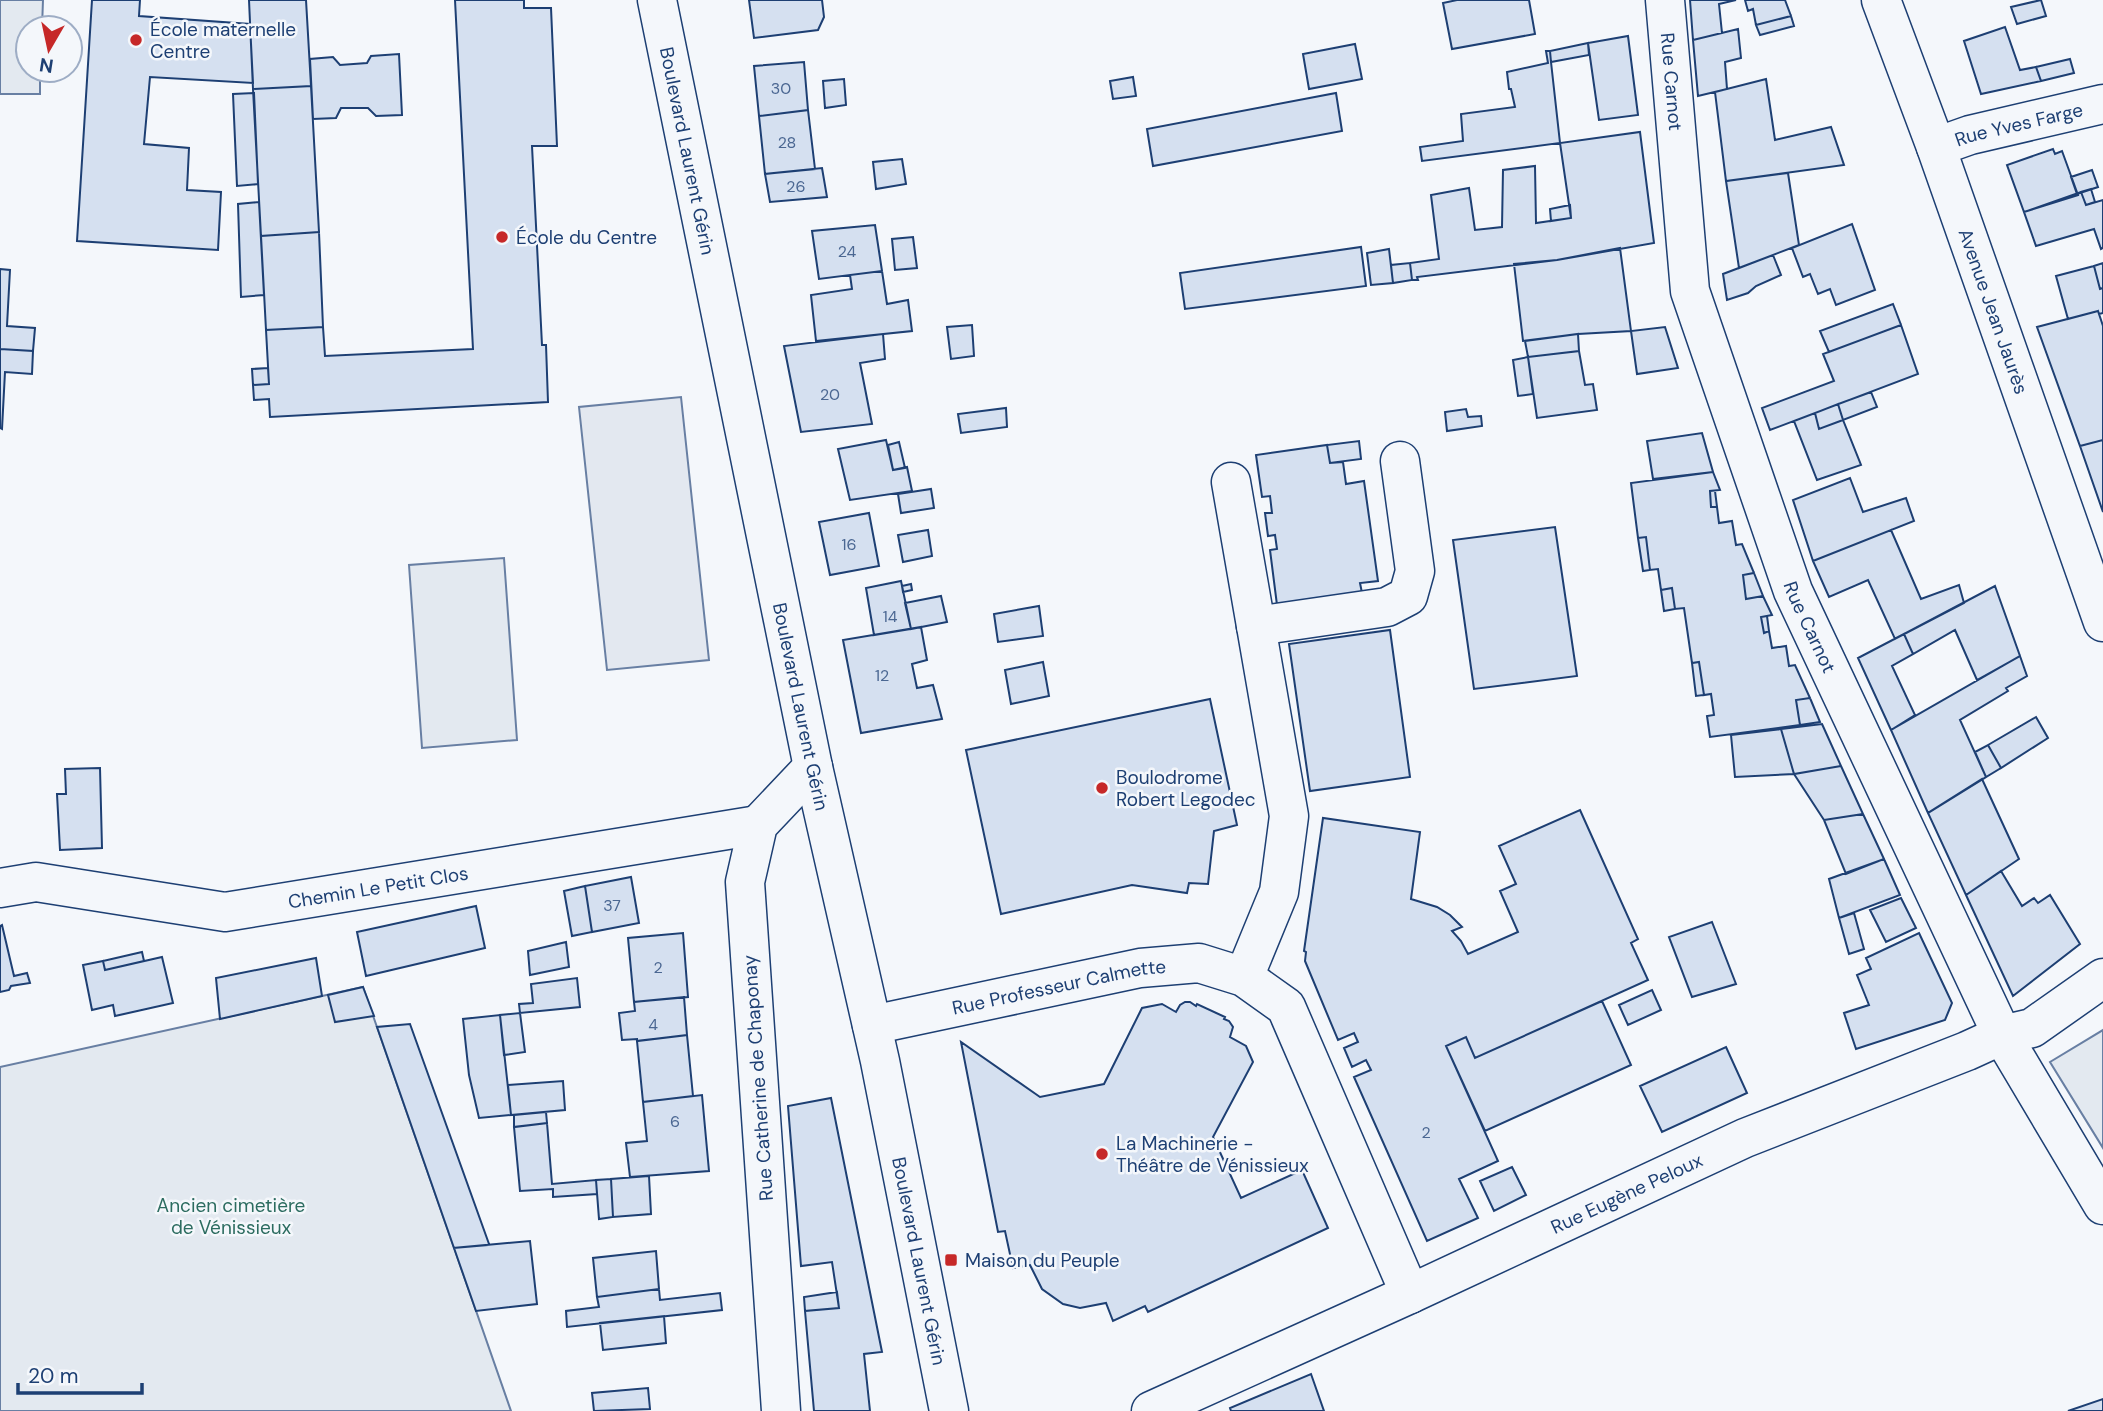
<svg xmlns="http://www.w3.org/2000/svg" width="2103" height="1411" font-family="'DM Sans',sans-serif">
<rect width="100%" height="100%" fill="#f4f7fb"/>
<path fill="#e3e9f0" stroke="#687fa3" stroke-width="2" d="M0 0H43L42 28H28V70H40V94H0Z
M504 558 517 740 422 748 409 565Z
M363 987 511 1411H0V1067Z
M2103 1030V1148L2050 1062Z"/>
<path fill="#e3e8f0" stroke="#687fa3" stroke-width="2" d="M681 397 709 660 607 670 579 407Z"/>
<path fill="#d5e0f0" stroke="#1d3f73" stroke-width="2" d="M92 0H140L139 16 250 24 253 83 150 77 144 144 189 148 187 190 221 192 218 250 77 241Z
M249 0H306L311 86 253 89Z
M455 0H524V8H551L557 146H532L542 345H546L548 402 270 417 269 399 254 400 253 385 269 384 266 330 323 327 325 356 473 349Z
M749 0H822L824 17 818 30 754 38Z
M1457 0H1529L1535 34 1452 49 1443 3Z
M1690 0H1736L1719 4 1722 33 1693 40Z
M1745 0H1785L1791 16 1756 25 1753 9 1748 11Z
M2041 0 2046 16 2017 24 2011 7Z
M1791 16 1794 26 1760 35 1756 25Z
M2005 27 2020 70 2036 67 2041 81 1981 94 1964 41Z
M1738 29 1741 58 1725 62 1727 89 1698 96 1693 40Z
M1628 36 1638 115 1599 120 1588 43Z
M1588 43 1589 55 1551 62 1550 51Z
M1355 44 1362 79 1309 89 1303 54Z
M1546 51H1550L1551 62 1560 143 1422 161 1420 147 1463 141 1461 114 1515 107 1511 89H1509L1507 72 1548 63Z
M399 54 402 115 376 116 368 108H341L336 118 313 119 310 59 333 57 340 65 367 63 371 56Z
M2070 59 2074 73 2041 81 2036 67Z
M804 62 808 110 759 116 754 66Z
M1133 77 1136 96 1113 99 1110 81Z
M844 79 846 105 825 108 823 81Z
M1766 79 1775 140 1831 127 1844 165 1726 181 1715 92Z
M311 86 319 232 261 236 253 89Z
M254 93 258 184 237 186 233 94Z
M1336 93 1342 131 1153 166 1147 129Z
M808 110 815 169 765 174 759 116Z
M1640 132 1654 243 1557 260 1417 277 1418 280H1412L1410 263 1439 259 1431 195 1469 188 1475 230 1502 227 1503 170 1535 166 1536 223 1571 218 1560 143Z
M2053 149 2055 154 2062 151 2078 195 2024 212 2007 165Z
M902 159 906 184 876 189 873 162Z
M822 168 827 197 770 202 765 174Z
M2092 170 2098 187 2077 194 2071 177Z
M1788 173 1799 245 1739 268 1726 181Z
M2091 189 2095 202 2086 205 2081 192Z
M2081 192 2086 205 2103 200V248L2101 249 2094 229 2036 246 2024 212Z
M259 202 264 295 241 297 238 204Z
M1570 205 1571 218 1551 221 1550 209Z
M1852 224 1875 290 1836 305 1830 289 1818 294 1810 274 1803 277 1792 248Z
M875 225 882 271 819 279 812 231Z
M319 232 323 327 266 330 261 236Z
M913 237 917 268 895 270 892 239Z
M1361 247 1366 286 1185 309 1180 273Z
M1620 248 1631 331 1578 334 1523 341 1514 264 1557 260Z
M1389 249 1393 283 1371 285 1367 253Z
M1773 255 1781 275 1756 286 1748 293 1727 300 1723 274Z
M1410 263 1412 280 1393 283 1391 265Z
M2103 263V288L2100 289 2094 266Z
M2094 266 2100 289 2103 288V313L2099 314 2098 311 2068 319 2056 276Z
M0 269 10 270 7 326 35 328 33 351 0 349Z
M882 271 887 304 908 300 912 331 816 341 811 295 852 289 850 275Z
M1893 304 1901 325 1829 352 1820 331Z
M2098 311 2103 326V440L2080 446 2037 327Z
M972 325 974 356 951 359 947 327Z
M1901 325 1918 374 1770 430 1762 408 1834 381 1823 354Z
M1665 327 1678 368 1637 374 1631 331Z
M883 334 885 359 860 363 872 424 801 432 784 346Z
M1578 334 1579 351 1528 357 1525 341Z
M0 349 33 351 32 374 5 372 2 429 0 428Z
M1579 351 1585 385 1593 384 1597 410 1537 418 1528 357Z
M1528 357 1533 394 1518 396 1513 360Z
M268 368 269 384 253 385 252 369Z
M1871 392 1877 407 1843 420 1838 404Z
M1838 404 1843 420 1819 429 1815 413Z
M1006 408 1007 427 961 433 958 414Z
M1466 409 1468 417 1481 416 1482 426 1447 431 1445 412Z
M1815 413 1819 429 1843 420 1861 465 1817 480 1794 421Z
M1702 433 1713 472 1653 479 1647 441Z
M886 440 893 470 907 467 912 491 850 500 838 449Z
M2103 440V512L2080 446Z
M1359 441 1361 459 1330 463 1327 445Z
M899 442 905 468 893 470 888 445Z
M1327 445 1330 463 1343 462 1346 484 1364 481 1378 581 1360 583 1362 593 1277 605 1270 550 1277 549 1275 535 1268 536 1265 513H1272L1270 496 1262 497 1256 455Z
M1713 472 1720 490 1710 491 1711 507H1717L1719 523 1732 521 1736 545 1742 544 1754 573 1743 575 1746 599 1763 596 1772 615 1761 617 1764 633 1769 631 1772 648 1786 646 1789 666 1795 665 1810 698 1796 700 1800 725 1710 737 1707 716 1714 715 1711 694 1704 695 1699 662 1692 663 1684 608 1675 609 1672 588 1661 590 1658 569 1650 570 1646 537 1638 538 1631 483Z
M1850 478 1863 512 1906 498 1914 521 1813 561 1793 500Z
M931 489 934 508 901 513 898 494Z
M1710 491H1715L1717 507H1711Z
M869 513 879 566 830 575 819 522Z
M1555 527 1577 676 1474 689 1453 540Z
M928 530 932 556 903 562 898 535Z
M1891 530 1921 599 1959 585 1964 603 1895 639 1868 580 1829 597 1813 561Z
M1646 537 1650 570 1643 571 1638 538Z
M1754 573 1763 596 1746 599 1743 575Z
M901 581 911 629 874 635 866 588Z
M911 584 912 590 903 592 902 586Z
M1995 586 2020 656 1977 680 1955 630 1913 654 1904 634Z
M1672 588 1675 609 1664 611 1661 590Z
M941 596 947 622 911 629 905 603Z
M1039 606 1043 636 998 642 994 614Z
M1767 616 1769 631 1764 633 1761 617Z
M921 627 927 660 912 664 917 688 933 685 942 719 861 733 843 640Z
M1390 630 1410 777 1310 791 1289 644Z
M1904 634 1913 654 1892 666 1915 715 1891 730 1858 658Z
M2020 656 2027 676 2006 688 2008 691 1960 720 1986 777 1928 813 1891 730Z
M1043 662 1049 696 1011 704 1005 670Z
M1699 662 1704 695 1696 696 1692 663Z
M1810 698 1820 722 1800 725 1796 700Z
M1210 699 1237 825 1214 831 1208 884 1189 883 1187 893 1132 885 1001 914 966 750Z
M2036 717 2048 738 2001 768 1988 745Z
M1822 724 1841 766 1794 774 1781 729Z
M1781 729 1794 774 1735 777 1731 735Z
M1988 745 2001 768 1986 777 1975 752Z
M1841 766 1863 814 1824 820 1794 774Z
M100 768 102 848 60 850 57 794H66L65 769Z
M1982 779 2019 859 1966 895 1928 813Z
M1580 810 1638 939 1631 943 1648 980 1475 1058 1466 1037 1446 1046 1498 1161 1459 1179 1478 1218 1427 1241 1354 1077 1371 1070 1366 1060 1352 1067 1344 1048 1358 1042 1354 1033 1338 1040 1305 961 1306 952 1304 951 1323 818 1420 832 1411 899 1437 907 1450 915 1462 927 1452 931 1461 941 1468 954 1518 932 1500 891 1516 884 1499 846Z
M1863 814 1884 859 1846 874 1824 820Z
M1884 859 1900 895 1839 918 1829 879Z
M2001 871 2022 906 2034 898 2038 903 2050 895 2080 944 2013 996 1966 895Z
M631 877 639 923 592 932 585 886Z
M585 886 592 932 572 936 564 891Z
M1901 898 1916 928 1886 942 1870 910Z
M476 906 485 948 366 976 357 932Z
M1854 913 1864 949 1849 954 1839 918Z
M1712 922 1736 984 1692 997 1669 937Z
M2 925 14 976 27 973 30 983 11 986 9 990 0 992V926Z
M683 933 688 997 634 1002 628 938Z
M1919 933 1952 1003 1945 1020 1856 1049 1844 1013 1869 1005 1857 975 1871 969 1866 958Z
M566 942 569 967 530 975 528 951Z
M142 952 144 961 105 970 103 961Z
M162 957 173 1003 115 1016 113 1005 92 1010 83 965 103 961 105 970Z
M316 958 322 996 220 1019 216 978Z
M577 978 580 1007 520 1013 519 1004 533 1003 531 984Z
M363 987 374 1016 335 1022 328 995Z
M1652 990 1661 1010 1628 1025 1619 1005Z
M684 997 687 1035 637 1041V1039L622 1040 619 1013 635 1011 634 1002Z
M1602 1001 1631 1065 1485 1131 1446 1046 1466 1037 1475 1058Z
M1185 1002H1190L1196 1006 1197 1004 1225 1017 1224 1019 1229 1021 1233 1027 1230 1037 1246 1046 1253 1062 1213 1137 1241 1198 1302 1170 1328 1228 1148 1312 1145 1306 1113 1321 1106 1303 1080 1308 1063 1304 1042 1289 1030 1265 1013 1268 1005 1231 998 1232 961 1042 1040 1097 1104 1084 1142 1008 1162 1004 1176 1012 1180 1005Z
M520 1013 525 1052 504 1055 500 1015Z
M500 1015 511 1115 479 1118 469 1075 463 1019Z
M410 1024 489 1244 488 1245 454 1248 377 1027Z
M687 1035 693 1096 643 1102 637 1041Z
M1726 1047 1747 1093 1662 1132 1640 1086Z
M563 1081 565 1110 511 1115 508 1085Z
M702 1095 709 1171 630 1177 626 1143 647 1141 643 1102Z
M831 1098 882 1352 864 1354 870 1411H814L805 1311 839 1308 832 1262 801 1266 788 1106Z
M546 1112 547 1123 514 1127V1115Z
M547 1123 552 1184 596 1180 597 1194 553 1197V1189L520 1191 514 1127Z
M1512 1167 1526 1195 1494 1211 1480 1181Z
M649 1176 651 1214 613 1217 611 1179Z
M611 1179 613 1217 599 1219 596 1180Z
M530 1241 537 1304 476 1311 454 1248Z
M656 1251 659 1289 597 1297 593 1258Z
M659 1289 660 1300 720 1293 722 1310 567 1327 566 1311 599 1307 597 1297Z
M837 1292 839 1308 805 1311 804 1297Z
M664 1316 666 1343 603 1350 600 1323Z
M1311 1374 1324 1411H1231L1230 1408Z
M648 1388 650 1409 594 1411 592 1393Z
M2103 1399V1411H2068Z"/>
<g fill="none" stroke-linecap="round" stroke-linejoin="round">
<defs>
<g id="minor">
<path id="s1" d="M657 0 813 767 880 1061 949 1411"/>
<path id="s2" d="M1936 147 1970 135 2103 104"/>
<path d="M1231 482 1289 816 1279 892 1244 977"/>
<path d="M1256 626 1387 607 1408 596 1415 571 1400 461"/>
<path id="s3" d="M0 888 36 882 225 912 758 825"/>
<path id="s4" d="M872 1025 1140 968 1199 963 1244 977 1286 1007 1410 1294"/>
<path d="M781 1411 745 882 758 825 813 767"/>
<path id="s5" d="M1151 1411 1410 1294 1745 1138 1967 1051 2002 1035 2032 1028 2103 978"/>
</g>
<g id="major">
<path id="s6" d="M1665 0 1690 291 1793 591 2002 1035 2103 1205"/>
<path id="s7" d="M1881 0 1936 147 2103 622"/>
</g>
</defs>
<use href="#minor" stroke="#1d3f73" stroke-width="41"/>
<use href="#major" stroke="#1d3f73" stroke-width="41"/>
<use href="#minor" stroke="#f4f7fb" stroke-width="38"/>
<use href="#major" stroke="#f4f7fb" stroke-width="38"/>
</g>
<g fill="#c62828" stroke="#f4f7fb" stroke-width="2.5">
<circle cx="136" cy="40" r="7"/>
<circle cx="502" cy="237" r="7"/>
<circle cx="1102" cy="788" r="7"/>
<circle cx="1102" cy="1154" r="7"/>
<rect x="944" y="1253" width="14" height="14" rx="3.5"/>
</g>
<g text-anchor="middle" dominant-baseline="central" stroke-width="5" stroke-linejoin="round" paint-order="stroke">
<g font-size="16" fill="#4b6792">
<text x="781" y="88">30</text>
<text x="787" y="142">28</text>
<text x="796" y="186">26</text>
<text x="847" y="251">24</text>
<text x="830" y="394">20</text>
<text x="849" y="544">16</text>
<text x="890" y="616">14</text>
<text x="882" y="675">12</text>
<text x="612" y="905">37</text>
<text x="658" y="967">2</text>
<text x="653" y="1024">4</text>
<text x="675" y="1121">6</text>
<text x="1426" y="1132">2</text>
</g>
<g font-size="19" fill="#1d3f73" stroke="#f4f7fb" text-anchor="start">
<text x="150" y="29">École maternelle<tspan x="150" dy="22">Centre</tspan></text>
<text x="516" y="237">École du Centre</text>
<text x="1116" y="777">Boulodrome<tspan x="1116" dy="22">Robert Legodec</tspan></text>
<text x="1116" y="1143">La Machinerie -<tspan x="1116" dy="22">Théâtre de Vénissieux</tspan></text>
<text x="965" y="1260">Maison du Peuple</text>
</g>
<g font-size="19" fill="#1d3f73" stroke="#f4f7fb">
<text stroke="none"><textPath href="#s6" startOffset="82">Rue Carnot</textPath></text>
<text stroke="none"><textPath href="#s2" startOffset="86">Rue Yves Farge</textPath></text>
<text stroke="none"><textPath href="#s1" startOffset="154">Boulevard Laurent Gérin</textPath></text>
<text stroke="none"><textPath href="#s7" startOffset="331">Avenue Jean Jaurès</textPath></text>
<text stroke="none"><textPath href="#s6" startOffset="649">Rue Carnot</textPath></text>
<text stroke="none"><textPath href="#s1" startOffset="721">Boulevard Laurent Gérin</textPath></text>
<text stroke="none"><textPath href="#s3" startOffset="383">Chemin Le Petit Clos</textPath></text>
<text stroke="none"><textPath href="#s4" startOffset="191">Rue Professeur Calmette</textPath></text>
<text transform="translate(758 1078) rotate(-94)">Rue Catherine de Chaponay</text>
<text stroke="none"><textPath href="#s5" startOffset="523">Rue Eugène Peloux</textPath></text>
<text stroke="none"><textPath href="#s1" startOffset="1288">Boulevard Laurent Gérin</textPath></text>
</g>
<g font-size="19" fill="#2c6c60" stroke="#f4f7fb">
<text x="231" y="1205">Ancien cimetière<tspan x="231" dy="22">de Vénissieux</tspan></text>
</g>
</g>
<g transform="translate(49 49) rotate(189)"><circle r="33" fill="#f4f7fb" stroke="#9eadc5" stroke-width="2"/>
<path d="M0-5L12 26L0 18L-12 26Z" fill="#c62828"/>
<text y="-10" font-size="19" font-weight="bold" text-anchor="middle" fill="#1d3f73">N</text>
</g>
<path d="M18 1383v10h124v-10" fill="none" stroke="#1d3f73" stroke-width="3.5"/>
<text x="28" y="1383" font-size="21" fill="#1d3f73" stroke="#f4f7fb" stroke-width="5" paint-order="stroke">20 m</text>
</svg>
